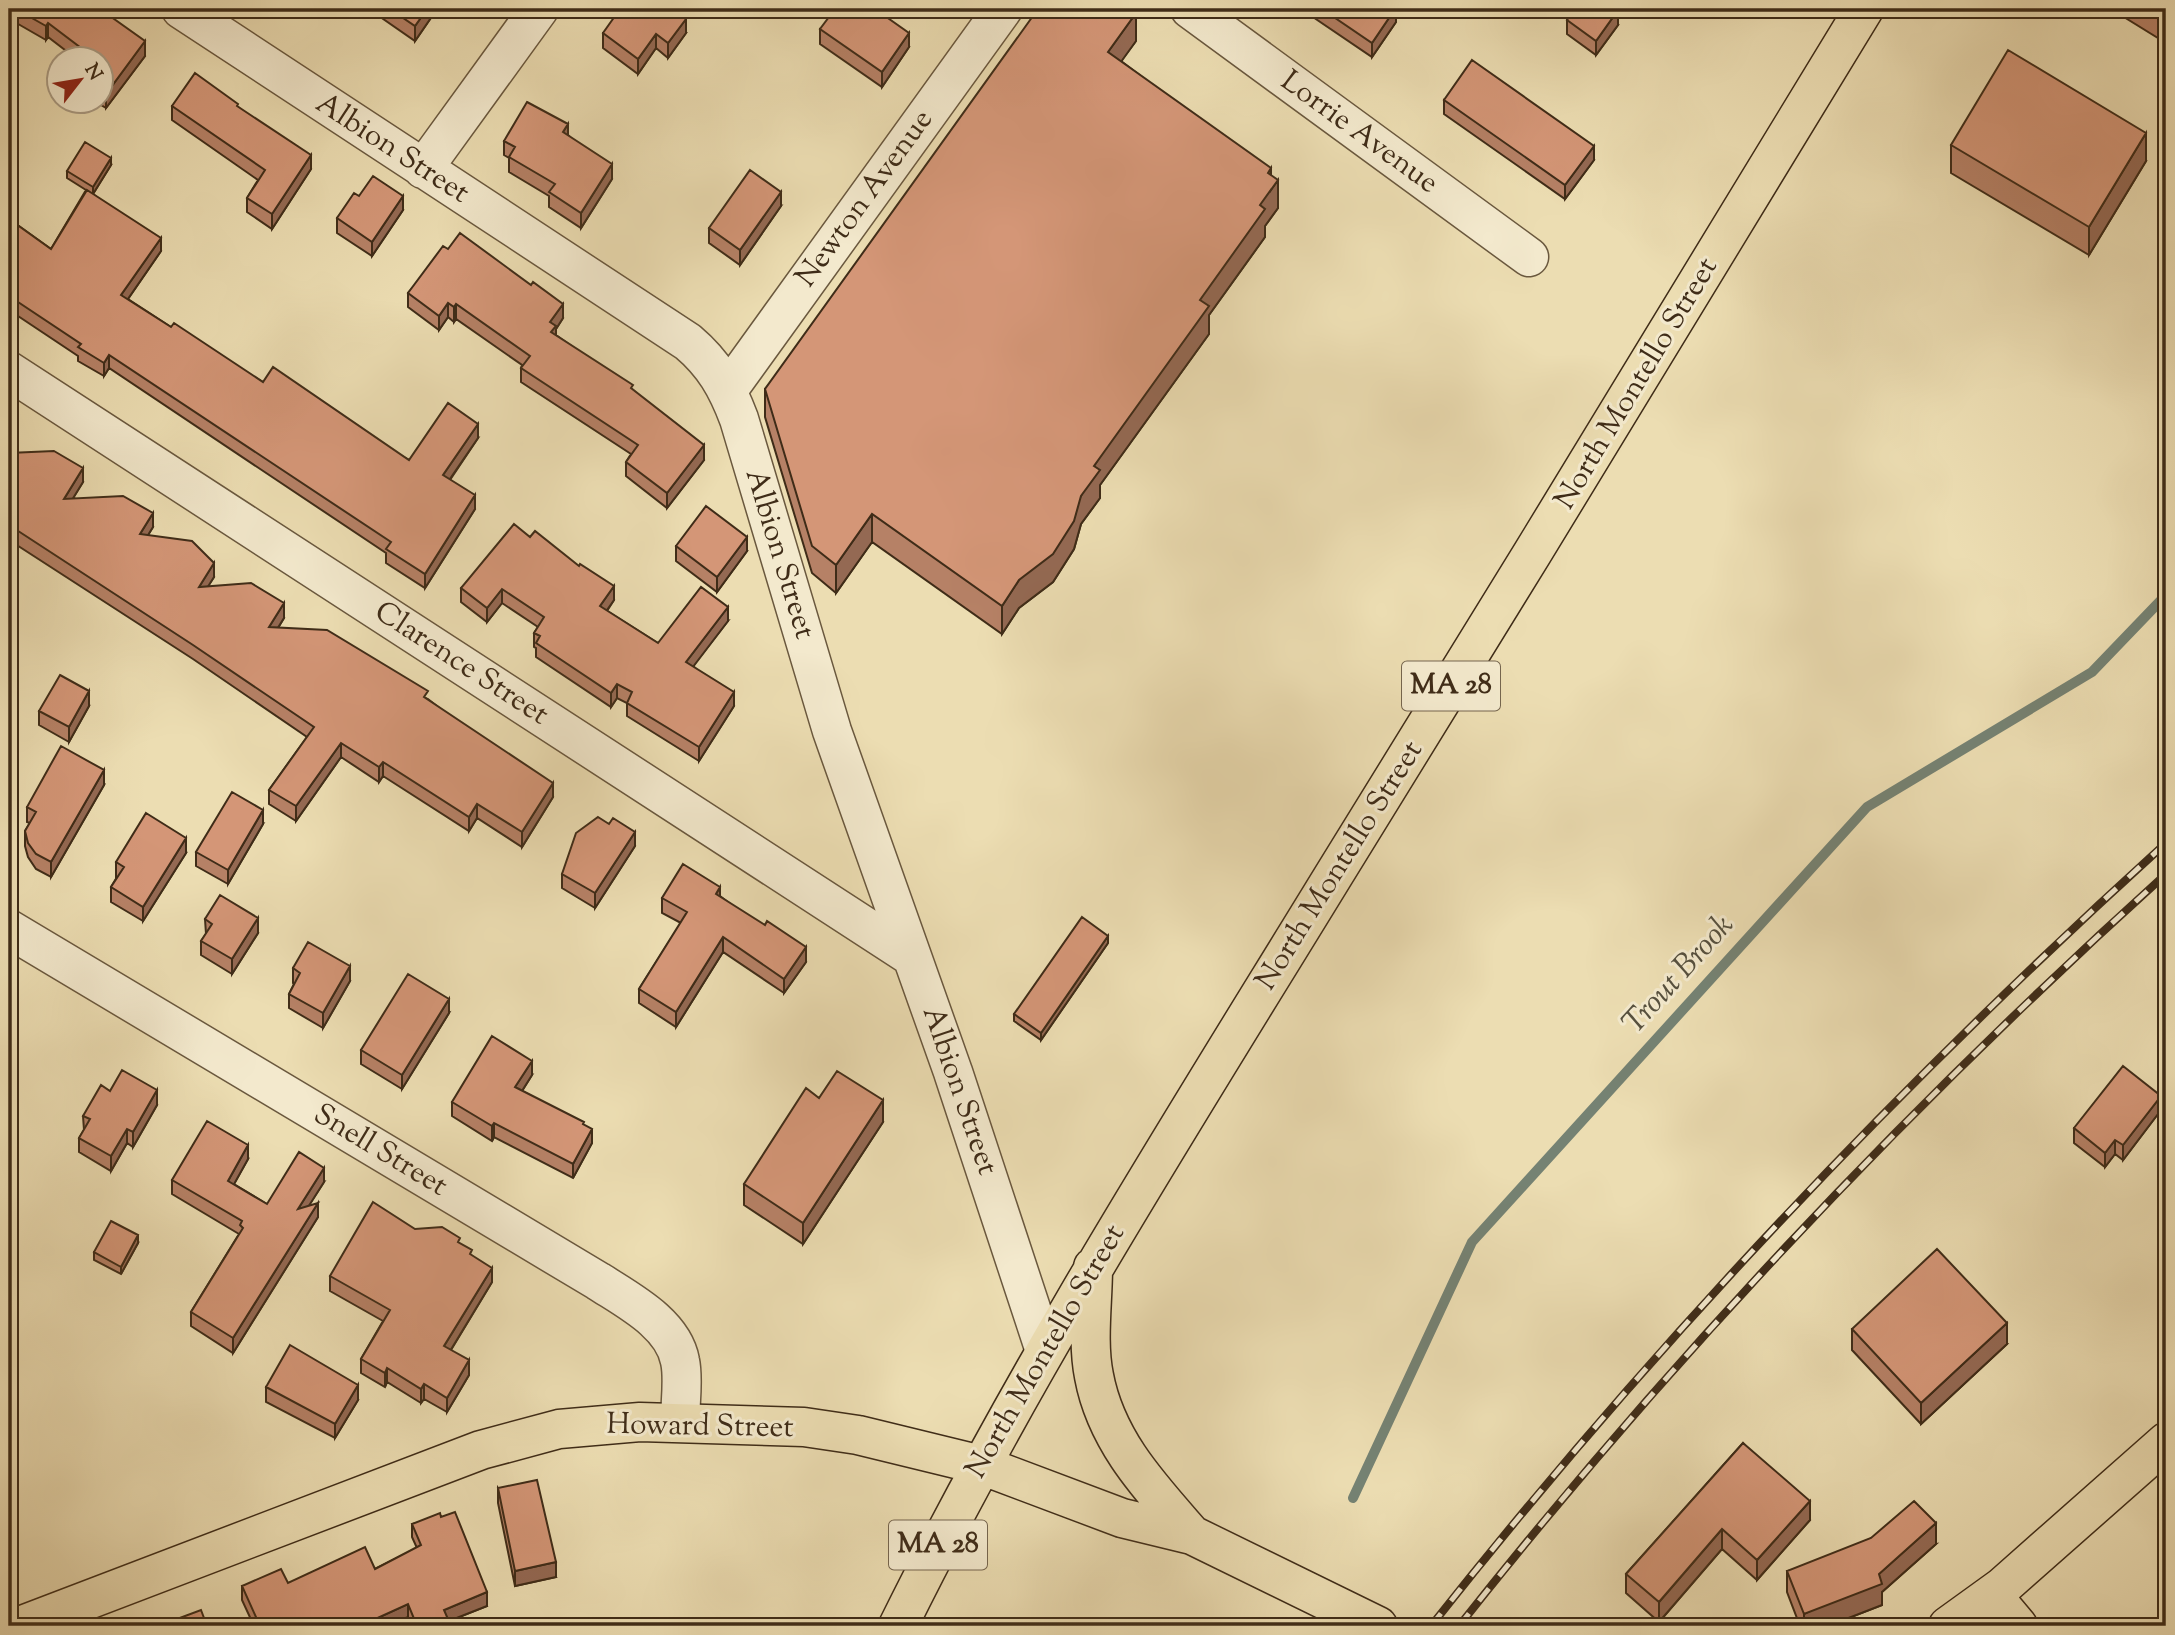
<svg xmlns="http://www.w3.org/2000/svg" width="2175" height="1635" font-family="'Sorts Mill Goudy',serif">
<rect width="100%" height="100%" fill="#ecddb2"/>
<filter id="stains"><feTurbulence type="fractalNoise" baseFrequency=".00286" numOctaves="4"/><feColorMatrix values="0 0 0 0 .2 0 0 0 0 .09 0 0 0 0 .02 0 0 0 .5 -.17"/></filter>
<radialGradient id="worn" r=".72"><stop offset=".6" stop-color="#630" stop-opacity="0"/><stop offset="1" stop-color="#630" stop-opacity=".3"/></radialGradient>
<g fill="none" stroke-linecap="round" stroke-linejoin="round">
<path stroke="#758273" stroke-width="10" d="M1353 1498 1472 1242 1867 807 2092 672 2166 595"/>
<defs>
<path id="minor" d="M181 9 688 342C714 364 727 387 739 419L832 731 953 1072 1045 1351
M1190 9 1529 257
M423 169 539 9
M9 371 912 957
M728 390 1003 9
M9 929 598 1281C627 1300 673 1323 680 1361 684 1379 680 1403 680 1422"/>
<path id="major" d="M1093 1267C1093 1302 1087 1342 1094 1376 1106 1441 1150 1487 1192 1535
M1992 1595 2018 1626
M20 1626 481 1450 559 1429 640 1422 804 1427 858 1435 981 1465 1122 1518 1192 1535 1378 1626
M898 1626C1027 1365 1183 1121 1335 873 1513 586 1689 298 1864 9
M1948 1626 2002 1587 2166 1442"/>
</defs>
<use href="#minor" stroke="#6a583e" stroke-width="41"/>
<use href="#major" stroke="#3f2c18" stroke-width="41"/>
<use href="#minor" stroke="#f3e9cd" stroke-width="38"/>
<use href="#major" stroke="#ecddb2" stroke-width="38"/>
<defs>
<path id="rail" d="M1431 1626C1653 1345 1900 1084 2166 843
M1459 1626C1672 1357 1911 1104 2166 874"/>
</defs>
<use href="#rail" stroke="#3f2c18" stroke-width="8"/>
<use href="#rail" stroke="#f3e9cd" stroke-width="5" stroke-dasharray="16" stroke-linecap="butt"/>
</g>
<path fill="#b68166" stroke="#3f2c18" stroke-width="2" d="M13 9H100L145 56 106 108 96 102H102V60H78L48 37 46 40 13 21Z
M376 9H437L415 41 376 14Z
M1307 9H1396V22L1372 57 1307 13Z
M2111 9H2166V43Z
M1567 20 1618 25 1596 55 1567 34Z
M820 29 909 47 882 87 820 44Z
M603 33H686L668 58 656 48 638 74 603 48Z
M1136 41 1121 61 1271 175 1278 208 1265 226V237L1209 315V334L1100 485V498L1081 524 1074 549 1053 582 1019 608 1002 634 872 542 836 593 812 573 765 417V389Z
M1444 100 1594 160 1565 199 1444 114Z
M172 106 238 107 311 169 272 229 247 212V198L258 180 172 120Z
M568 135 612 179 581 228 549 207V196L509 172V158L504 155V141Z
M1951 145 2146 161 2089 255 1951 173Z
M111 165 93 194 161 251 128 299 171 327 263 382 409 460 478 438 450 480 475 509 425 588 386 563V553L109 368 104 376 78 361V356L9 310V219L51 249 86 190 67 178V171Z
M359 196 403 210 372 256 337 233V218Z
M781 206 740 265 709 243V228Z
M448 249 563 318 556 329V335L633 390 704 460 667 508 626 476V462L631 454 521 382V368L522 365 456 319 454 322 448 317 439 330 408 307V293Z
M9 453 83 482 73 498 153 527 148 535 214 577 208 586 284 618 278 628 428 699 553 797 522 847 477 818 469 831 383 776 379 782 341 757 296 821 269 804V790L307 737 193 659 9 540Z
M530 537 614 600 607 611 658 643 728 621 693 666 734 706 699 761 627 716V703L617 698 611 707 536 657V648L534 647V633L538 627 502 603 487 622 461 602V588Z
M676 546 747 551 717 592 676 561Z
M89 706 69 742 39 725V711Z
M104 785 51 877 36 869 28 857 25 846V831L30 823 27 822V807Z
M263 824 228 884 196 866V852Z
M609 824 635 846 595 908 562 888V874Z
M186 853 143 921 111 902V887L117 877H116V862Z
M720 896 806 962 784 993 723 952 676 1027 639 1003V989L681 923 662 913V898Z
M205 919 258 933 232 974 201 955V941L206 934Z
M1108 943 1041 1040 1014 1021V1014Z
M293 968 350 981 323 1028 289 1008V994L294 984 293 983Z
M449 1013 402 1089 361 1064V1050Z
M532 1075 522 1091 584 1125 592 1143 573 1178 494 1137 492 1141 452 1116V1102Z
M110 1091 157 1105 133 1147 127 1143 111 1171 79 1152V1138L84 1130 83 1116Z
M819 1098 883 1122 803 1244 744 1205V1184Z
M2161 1110 2123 1160 2115 1154 2105 1167 2074 1143V1128Z
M248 1159 234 1184 267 1204 324 1182 309 1205 318 1217 233 1353 191 1326V1312L239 1234 172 1194V1180Z
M415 1229 460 1244 472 1256 492 1282 451 1350 469 1375 447 1412 424 1399 421 1403 387 1382 385 1387 361 1373V1359L383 1321 330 1291V1276Z
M138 1243 121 1274 94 1260V1252Z
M1852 1329 2007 1344 1921 1424 1852 1350Z
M266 1387 358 1400 335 1438 266 1402Z
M1743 1443 1810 1520 1757 1580 1722 1549 1659 1622 1626 1593V1574Z
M498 1488 556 1577 515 1586 498 1503Z
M441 1517 487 1606 449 1621 451 1626H412L408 1617 388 1626H254L242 1600V1586L288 1583 375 1569 417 1548 412 1537V1524Z
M1936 1544 1882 1592V1605L1828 1626H1800L1787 1592V1571Z"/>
<path fill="#946953" stroke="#3f2c18" stroke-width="2" d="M427 9H437L415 41V26Z
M1395 9H1396V22L1372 57V43Z
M1618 10V25L1596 55V41Z
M1136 13V41L1108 80V52Z
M686 19V33L668 58V43Z
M48 23V37L46 40V26Z
M909 33V47L882 87V72Z
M656 34V48L638 74V59Z
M145 41V56L106 108V94Z
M568 124V139L563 132Z
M2146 133V161L2089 255V227Z
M1594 146V160L1565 199V185Z
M311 155V169L272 229V214Z
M111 158V165L93 194V187Z
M612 164V179L581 228V213Z
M1271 168V190L1278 180V208L1265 226V237L1209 315V334L1100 485V498L1081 524 1074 549 1053 582 1019 608 1002 634V606L1019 580 1081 496 1094 466 1260 205 1268 173Z
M781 192V206L740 265V250Z
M403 196V210L372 256V242Z
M161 238V251L121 309V295Z
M448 303V317L439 330V316Z
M456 304V319L454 322V307Z
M563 304V318L556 329V340L551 347 550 322Z
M109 355V368L104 376V363Z
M478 424V438L443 489V475Z
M12 427V441L9 447V433Z
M704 445V460L667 508V493Z
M83 468V482L64 513V499Z
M475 495V509L425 588V574Z
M153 513V527L140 548V534Z
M872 514V542L836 593V565Z
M747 537V551L717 592V577Z
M214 563V577L199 601V587Z
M614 586V600L600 620V606Z
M502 589V603L487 622V608Z
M284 603V618L269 642V627Z
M728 607V621L686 676V662Z
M617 684V698L611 707V693Z
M89 691V706L69 742V727Z
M734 692V706L699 761V747Z
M341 743V757L296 821V806Z
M383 762V776L379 782V767Z
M104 770V785L51 877V862Z
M553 783V797L522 847V832Z
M477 804V818L469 831V817Z
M263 810V824L228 884V870Z
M635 832V846L595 908V893Z
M186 838V853L143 921V907Z
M720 887V901L716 894Z
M258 918V933L232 974V959Z
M1108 936V943L1041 1040V1033Z
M723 937V952L676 1027V1012Z
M806 947V962L784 993V979Z
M350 966V981L323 1028V1013Z
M449 999V1013L402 1089V1075Z
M532 1061V1075L515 1102V1087Z
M157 1090V1105L133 1147V1132Z
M2161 1096V1110L2123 1160V1145Z
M883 1100V1122L803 1244V1223Z
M494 1123V1137L492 1141V1126Z
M127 1129V1143L111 1171V1156Z
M592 1129V1143L573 1178V1164Z
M2115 1140V1154L2105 1167V1153Z
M248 1145V1159L228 1195V1181Z
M324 1168V1182L298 1223V1209Z
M318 1203V1217L233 1353V1338Z
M138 1235V1243L121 1274V1267Z
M492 1268V1282L444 1361V1346Z
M2007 1323V1344L1921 1424V1403Z
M469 1360V1375L447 1412V1398Z
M387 1368V1382L385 1387V1373Z
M424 1384V1399L421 1403V1389Z
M358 1385V1400L335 1438V1424Z
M1810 1501V1520L1757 1580V1560Z
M1936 1523V1544L1882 1592V1605L1828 1626H1804V1614L1879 1574Z
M1722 1529V1549L1659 1622V1602Z
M556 1562V1577L515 1586V1571Z
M487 1592V1606L444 1623V1610Z
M408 1604V1617L388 1626H360Z"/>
<path fill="#d49677" stroke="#3f2c18" stroke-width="2" d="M16 9H100L145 41 106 94 102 91V60H97L48 23 46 26Z
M390 9H427L415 26Z
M620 9H673L686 19 668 43 656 34 638 59 603 33Z
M835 9H875L909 33 882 72 820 29Z
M1038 9H1130L1136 13 1108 52 1271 168 1268 173 1278 180 1260 205 1265 209 1200 300 1209 306 1094 466 1100 470 1081 496 1074 521 1053 554 1019 580 1002 606 872 514 836 565 812 546 765 389Z
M1322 9H1395L1372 43Z
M1575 9H1616L1618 10 1596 41 1567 20Z
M2156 9H2166V15Z
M2008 50 2146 133 2089 227 1951 145Z
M1472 60 1594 146 1565 185 1444 100Z
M195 73 238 104 237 106 311 155 272 214 247 198 265 170 172 106Z
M527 102 568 124 563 132 612 164 581 213 549 192 555 184 509 157 515 147 504 141Z
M85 142 111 158 93 187 67 171Z
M750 170 781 192 740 250 709 228Z
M373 176 403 196 372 242 337 218 354 193 359 196Z
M87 190 161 238 121 295 171 327 174 323 263 382 273 367 409 460 448 403 478 424 443 475 475 495 425 574 386 549 391 542 109 355 104 363 78 347 81 344 9 296V219L51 249Z
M460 233 531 285 533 282 563 304 550 322 556 326 551 332 633 385 631 388 704 445 667 493 626 462 638 445 521 368 530 356 456 304 454 307 448 303 439 316 408 293 443 246 448 249Z
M54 451 83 468 64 499 123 496 153 513 140 534 192 541 214 563 199 587 251 583 284 603 269 627 327 630 428 691 424 697 553 783 522 832 477 804 469 817 383 762 379 767 341 743 296 806 269 790 314 727 193 645 9 525V453Z
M706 506 747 537 717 577 676 546Z
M514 524 530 537 535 531 579 566 580 564 614 586 600 606 658 643 701 587 728 607 686 662 734 692 699 747 627 703 632 692 617 684 611 693 536 643 540 636 534 633 544 617 502 589 487 608 461 588Z
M60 675 89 691 69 727 39 711Z
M61 746 104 770 51 862 36 854 28 843 25 831 36 812 27 807Z
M232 792 263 810 228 870 196 852Z
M146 813 186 838 143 907 111 887 124 867 116 862Z
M598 817 609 824 613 818 635 832 595 893 562 874 576 833Z
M683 864 720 887 716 894 765 925 767 921 806 947 784 979 723 937 676 1012 639 989 687 912 662 898Z
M220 895 258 918 232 959 201 941 212 924 205 919Z
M1082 917 1108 936 1041 1033 1014 1014Z
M308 942 350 966 323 1013 289 994 300 973 293 968Z
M408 974 449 999 402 1075 361 1050Z
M492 1036 532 1061 515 1087 584 1122 583 1124 592 1129 573 1164 494 1123 492 1126 452 1102Z
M2123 1066 2161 1096 2123 1145 2115 1140 2105 1153 2074 1128Z
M122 1070 157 1090 133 1132 127 1129 111 1156 79 1138 90 1119 83 1116 101 1085 110 1091Z
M837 1071 883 1100 803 1223 744 1184 806 1088 819 1098Z
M207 1121 248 1145 228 1181 267 1204 299 1152 324 1168 298 1209 318 1203 233 1338 191 1312 243 1228 240 1225 242 1221 172 1180Z
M373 1202 415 1229 442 1227 460 1238 458 1242 472 1250 470 1254 492 1268 444 1346 469 1360 447 1398 424 1384 421 1389 387 1368 385 1373 361 1359 390 1310 330 1276Z
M111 1221 138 1235 121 1267 94 1252Z
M1937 1249 2007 1323 1921 1403 1852 1329Z
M290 1345 358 1385 335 1424 266 1387Z
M1743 1443 1810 1501 1757 1560 1722 1529 1659 1602 1626 1574Z
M537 1480 556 1562 515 1571 498 1488Z
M1914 1501 1936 1523 1879 1574 1882 1584 1804 1614 1787 1571 1871 1538Z
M455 1512 487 1592 444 1610 451 1626H417L408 1604 360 1626H260L242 1586 281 1569 288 1583 365 1547 375 1569 421 1545 412 1524 440 1513 441 1517Z
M201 1610 207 1626H162L161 1625Z"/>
<g text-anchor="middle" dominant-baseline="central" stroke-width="6" stroke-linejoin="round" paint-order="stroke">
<g fill="#f3e9cd" stroke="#75654e" stroke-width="2">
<rect x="1402" y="661.5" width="98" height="49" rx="5"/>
<rect x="889" y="1520.5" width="98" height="49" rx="5"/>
</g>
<g font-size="28" font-weight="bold" fill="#3f2c18">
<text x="1451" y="686">MA 28</text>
<text x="938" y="1545">MA 28</text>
</g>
<g font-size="30" fill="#3f2c18" stroke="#f3e9cd">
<text transform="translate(1359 133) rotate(36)">Lorrie Avenue</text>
<text transform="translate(392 149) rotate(33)">Albion Street</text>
<text transform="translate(865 199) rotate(-54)">Newton Avenue</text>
<text transform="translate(1637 384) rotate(-59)">North Montello Street</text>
<text transform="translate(779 554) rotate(73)">Albion Street</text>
<text transform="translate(461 664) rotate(33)">Clarence Street</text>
<text transform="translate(1340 866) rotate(-58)">North Montello Street</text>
<text transform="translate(959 1091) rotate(71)">Albion Street</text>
<text transform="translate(380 1151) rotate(31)">Snell Street</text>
<text transform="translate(1046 1352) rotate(-60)">North Montello Street</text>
<text transform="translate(700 1427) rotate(1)">Howard Street</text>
</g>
<g font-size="32" font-style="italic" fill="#56503e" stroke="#f3e9cd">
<text transform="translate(1679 975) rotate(-48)">Trout Brook</text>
</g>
</g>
<rect width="2175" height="1635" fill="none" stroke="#ecddb2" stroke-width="35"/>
<rect x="10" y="10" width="2154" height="1614" fill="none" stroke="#3f2c18" stroke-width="3.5"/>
<rect x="18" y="18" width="2140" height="1600" fill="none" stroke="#3f2c18" stroke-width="2"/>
<g transform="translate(80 80) rotate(59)"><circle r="33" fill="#f3e9cd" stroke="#ab9d85" stroke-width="2"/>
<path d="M0-5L12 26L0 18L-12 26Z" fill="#8f2418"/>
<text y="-10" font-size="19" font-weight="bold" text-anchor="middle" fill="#3f2c18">N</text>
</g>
<rect width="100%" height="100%" filter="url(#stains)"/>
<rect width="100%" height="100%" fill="url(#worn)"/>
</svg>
